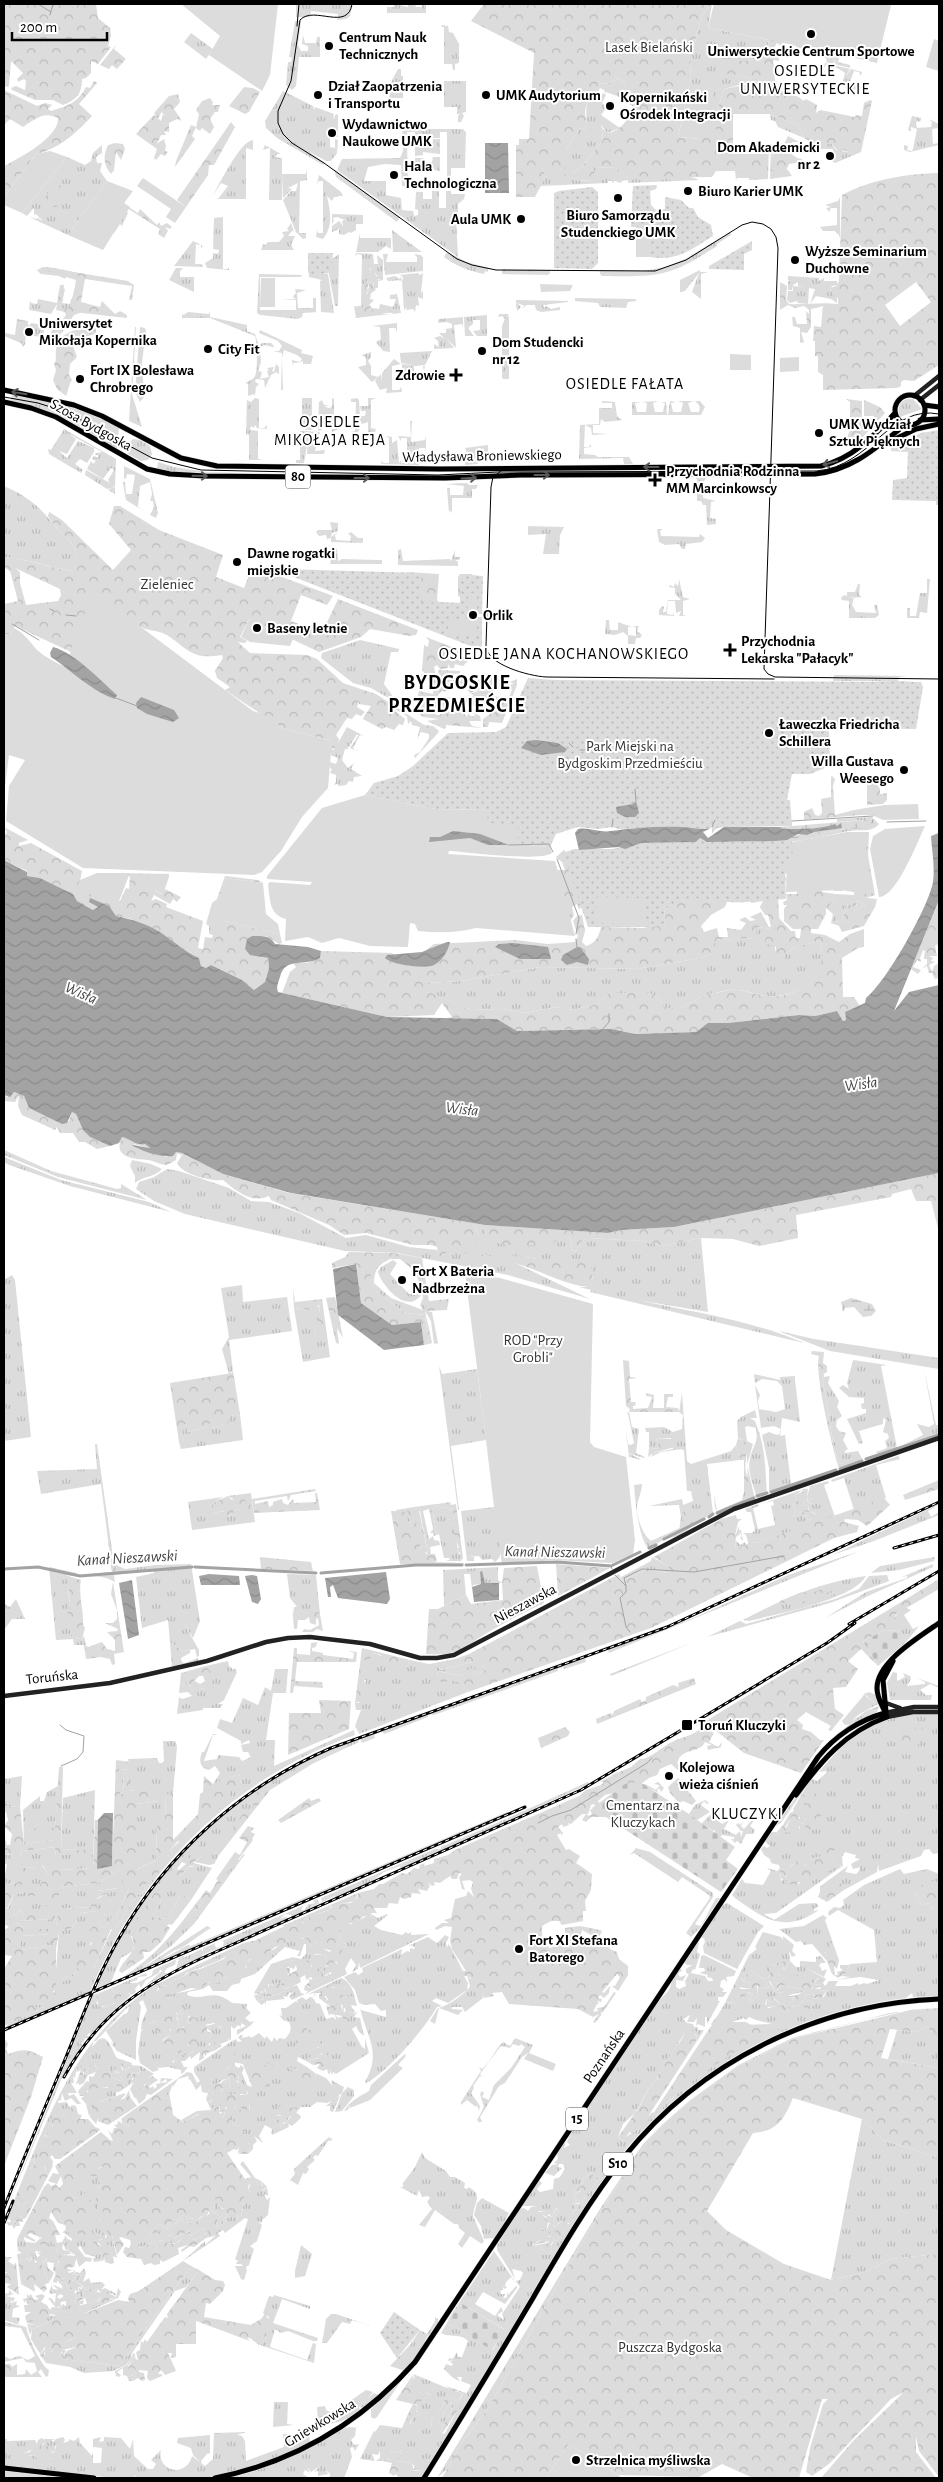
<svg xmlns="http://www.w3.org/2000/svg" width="943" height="2482" font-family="'Alegreya Sans',sans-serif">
<defs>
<pattern id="grass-tufts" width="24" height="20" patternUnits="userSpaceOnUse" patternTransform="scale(1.25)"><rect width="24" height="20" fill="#dcdcdc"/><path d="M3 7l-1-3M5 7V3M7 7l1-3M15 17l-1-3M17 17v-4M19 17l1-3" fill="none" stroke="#bbb"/></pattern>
<pattern id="forest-crowns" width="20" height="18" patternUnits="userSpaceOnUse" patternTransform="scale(1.25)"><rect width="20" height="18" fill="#dcdcdc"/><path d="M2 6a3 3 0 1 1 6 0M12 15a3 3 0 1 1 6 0" fill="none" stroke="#bbb"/></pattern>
<pattern id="wetland-marsh" width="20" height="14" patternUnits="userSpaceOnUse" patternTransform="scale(1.25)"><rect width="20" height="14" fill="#dcdcdc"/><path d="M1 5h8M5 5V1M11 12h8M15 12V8" fill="none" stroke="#bbb"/></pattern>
<pattern id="cemetery-stones" width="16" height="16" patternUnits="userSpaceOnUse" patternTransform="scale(1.25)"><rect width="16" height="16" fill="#dcdcdc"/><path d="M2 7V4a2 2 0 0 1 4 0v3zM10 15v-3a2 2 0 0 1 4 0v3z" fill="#bbb"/></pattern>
<pattern id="park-dots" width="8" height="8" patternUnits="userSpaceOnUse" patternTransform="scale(1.25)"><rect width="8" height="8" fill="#dcdcdc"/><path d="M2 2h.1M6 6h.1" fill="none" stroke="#bbb" stroke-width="1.8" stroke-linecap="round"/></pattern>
<pattern id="water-waves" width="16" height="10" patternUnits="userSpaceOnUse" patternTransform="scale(1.25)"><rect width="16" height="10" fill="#a3a3a3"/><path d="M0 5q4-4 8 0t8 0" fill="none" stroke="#8b8b8b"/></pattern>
</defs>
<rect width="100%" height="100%" fill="#fff"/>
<path fill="url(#grass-tufts)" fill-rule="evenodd" d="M296 4H353L350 16 346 19 337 20 338 14 311 11 310 17H296Z
M394 4 408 7V4H415L416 7H422V4H426V13H387V7H394Z
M712 4 708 28 769 40 767 54 749 61H729L727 74 750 78 751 82 724 89 716 114V133L701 139 678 137 691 78 690 65 696 37 703 13Z
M295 21H301L298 45 301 51H308V46L302 44 303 35 305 43H316L317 37H320V57H299L296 86 292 90 286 85 288 62H291L292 58 289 57Z
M442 25 448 26 449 32 453 33 459 44V63L455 64V70H453L452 64H444V27H441Z
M191 33 213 49 206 59 184 42Z
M827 59 834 61 833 65 850 69 844 79 851 69 862 72 861 76 859 72 854 71 849 85 858 86V90L845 88 846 84H842L845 73C839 68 833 67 827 64L823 69 825 72H823V71L825 63 833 64 826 62Z
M398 69H401V76H403V98H389L392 80Z
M620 78 626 87 634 107 617 96 606 92V94L604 90 600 88 597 94 601 96 603 93 606 95 602 103 607 107 601 115 620 128 607 133 601 125 603 140 582 167 573 172 572 180 594 181 593 167 616 168 628 178C644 177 685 172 698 180L628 183V180L622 181 621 183 615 181 612 183V181H608V183L540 186 546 176 541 166 543 161H552L563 170V155L580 128 585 130C588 122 585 114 587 105 588 97 596 90 600 83L606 84Z
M444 81H466V112L462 113 464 116 461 122H458V116L460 114H457V107H444Z
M283 91 313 106 315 110V107L334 114 333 120 336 114 338 115V137H335V131H330V147L335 148V139L338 140 337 153 331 161H326L308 151 325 163 323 165 277 138 266 128 265 121Z
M770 114 798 125 804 138 778 127 775 121 771 120Z
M912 116 921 118 920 122 917 121 916 124 917 128 931 127 932 122 929 119 939 124V131L937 128 932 129 933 144 939 143V139V145L910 152 904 150V145L908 146 907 150 912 151 913 149 917 129 911 127V131L908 130Z
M191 125 196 127 192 136 195 139 175 167 176 161Z
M386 128H406L407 132V129H463L466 132 465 168H451V185H447V132H440V138H433L432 135H423V138H415V132H407V136H403L402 130 386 131Z
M779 132 776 141 784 144 788 136 799 142 798 145V142H792V149L798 148 794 154 783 146 776 145 772 158V170H788L792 176 770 179 771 144H775Z
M403 139H407L408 186H402L401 165 385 164 368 167 364 181H386V195L401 198 402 210 413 211 414 216 418 215V210L415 209 416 192H423V199H432V191H439V208H446V191H451V194H465L464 199 458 204V217H456L458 257 337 170 342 159 400 158 403 151Z
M433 139H440V154L423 152V155L415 156V141H422L423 146H432Z
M253 140V150L246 148V199H218L228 186 221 183 212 197C219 185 240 141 253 140Z
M815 142 831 143 836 150 855 153 861 152 835 163 833 162V149H818Z
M764 144H769L768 179 749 180V178H737L736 180 735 171H767Z
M102 145V153L96 157 97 163H102L100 171 107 181 68 235 29 217 37 219 39 217V219L43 221 37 215 34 214V208L27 216 22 213 67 157 85 165 91 161 93 153Z
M265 145 281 154H277L275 157 282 158V200H269L270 148 263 150Z
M433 157H440V171L423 168V171H415V158H423V162H432Z
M307 169V180L300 181 299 233H306V238L303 239 296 232 283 200 291 191H296L298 183 288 188 292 189 283 198 282 174H306Z
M334 169 400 217 397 222 336 177Z
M319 175 341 192 343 196H338V200V197H334L332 201 327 196C330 212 334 224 323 239L316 237 317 230 318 233H323V181H319L317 184Z
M840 197V238L838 233V235L835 231H823L820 227 837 225V208H831L829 212 826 208 831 207 825 205 838 201Z
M332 214 363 215V224H356V230L351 233 349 232 344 235 339 234V229L332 232V226L339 221 343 226 342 221 345 220 337 217 333 218 334 221 332 224Z
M223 217V269H228L229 267V270L207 268 205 263 213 258V253L218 254 219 250 213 249 214 218Z
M291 223 295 234 293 230 288 236H295L291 245 294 250H261L263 244 265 245 268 242H279L284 236 282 232 289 231 287 229Z
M392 230 422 252H393Z
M730 232 731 235 717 244V246C669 277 659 277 602 276L600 274V270L644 271 665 267 685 259Z
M360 233V238H391V249L386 246 378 252H356Z
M193 241 203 246 201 248V245L196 244 195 264H202L203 267 174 266Z
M447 252 467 262 488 268V272L485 271 484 274C469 271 456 266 444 257Z
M356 253 373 254 374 264H378L377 255 383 260V280L378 281V288L373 289 374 280H380L375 273 370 274 371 268H370L369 279 366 282 368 291 370 281C372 289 367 292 363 298V308L357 309V306H361L362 255 357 254 355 257Z
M339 254 338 306H335L329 274 332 259Z
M383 254H388L386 262H417V257L414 254 421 255 423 258V271L385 275Z
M46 267 60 269V272L61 269 86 275 84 276 76 310 80 313 74 315 56 341 50 339 54 320 59 325 66 315 64 311 56 310 57 304 51 314 29 310 30 300 31 303 37 304 38 299 57 303 60 285H64L62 303 70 304 71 299H73L76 280 66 277 65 279 59 276 41 274 37 270Z
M176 268H183L180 271V277H194V292L169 280Z
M502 269 550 270V273L548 275 502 274Z
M700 270V272H708L701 274V299L692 292 699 273 685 291 680 292V280Z
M309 273 328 274 334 313 321 312 320 281 322 280 309 277Z
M418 273 420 275 423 273 421 293 423 291V299L418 297 419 306 416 305 415 312 413 309 406 310 407 307 404 310 402 280 388 281 386 278 395 276 400 279 401 276 402 283 403 277 400 275Z
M259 274 303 275 300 277H260V310H296V300L281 299H296L293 297 296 293 295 289 306 290 297 293 298 308H313V298H316V312H318L303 313 302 317 298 319 260 315 257 313Z
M788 276 819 278V281L824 278V281H837V285L832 286 830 290 837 297V303L831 299 816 296 810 304 815 289 809 288 808 304 798 303 797 301 790 303 787 300 788 291H793V286L804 287 798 286V279V282L793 285 792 290H788V281L792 280H788Z
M540 284 573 285 570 291 541 292Z
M397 294 401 313 354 318 369 314H392L393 313 371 311 369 307 370 305 372 308 379 309 380 304 393 307 396 299H390V295Z
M575 298 636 299V301L628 302 626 308 600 307 598 303 575 301Z
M516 300 568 301V302L543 305 544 308 546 306 551 309 560 307V310L541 312 536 310 535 305H526L525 307 522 308 525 306 517 303 521 307 517 311Z
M210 311V317L247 325V331L255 334 259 346 265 340 262 343H271L274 346 272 349 273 347 264 345 260 348 261 362 258 371 262 372 260 379 269 377 267 371 269 370 267 368 274 367 272 371 274 372 276 364 279 367V374L276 372 271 375 265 388 264 380 256 379 255 382 259 384 256 387 255 396 254 394 248 396V384L246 383C248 381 253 380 255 376 258 371 257 341 255 336L210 318H182V314L184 315 188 312 209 314Z
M499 314H508L509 318V379H503L502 377V326L505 319 502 316 498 317Z
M487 315V336H477L473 331 480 330V320H473V324L468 328 474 336H465L464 317Z
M463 317V328L462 324 454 325 456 348 446 338 454 348 434 349V344L439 347 438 341 434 338 440 336 445 339 439 333H446V329L452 328V324L447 322 438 323 439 319Z
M17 319 28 321V325H30L31 323 45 325 43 337 26 335 25 344 23 347 21 343 4 336V333L15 335Z
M397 323V332L396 328H389L390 352 383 351 376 342 381 339 380 327 372 326Z
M135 327H136L132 394 142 427 129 421Z
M140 327 145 328 146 331 142 362 144 397 140 402 135 392Z
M432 351 425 365H416L425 366 424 371 423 366H414V373L408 374 402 380V364L414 365 401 363 400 353Z
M371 352V357L368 361 371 366V375L378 377 381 374V383L382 373 394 359 401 364 392 366V390H399L401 387 402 392 386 393 387 388 380 390 375 381 378 377 372 382 358 367 366 365V358L362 355Z
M4 392C45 399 82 408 119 427L117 449 66 419 42 410 4 400H11L12 395Z
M255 398 259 399V428H264L267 425V429L257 428 255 425 254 428 251 426 250 430 258 431V459L263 460 264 457 263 460H249V435L246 434 247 400 251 402Z
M302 398H312V430L302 429Z
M332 398 334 399V428L338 429 332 432 331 424 323 425 322 430 318 431 319 402 322 400 324 405H330L331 402 330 405 325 406 328 408 332 407Z
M357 398 359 400 360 416H365L366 411H361L360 406H368V398H376L371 400V428L376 429 375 432H368V418V422L362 424 359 419 356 422 360 425 358 432H351L355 431 356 402H351V399Z
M913 399 922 409 900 417C896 407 901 397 913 399Z
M602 401 615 402 617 416 622 420 605 422 601 419 600 425H593V433L607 434 592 435 591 428 585 425 584 447H589L591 444V447L584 448V454L595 455 598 457H629L633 464H624L623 458 579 459 580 425 599 424V408H612V403H602Z
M658 401 653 403 655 412H663L665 403 660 402H666L667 415H632V402H641L635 403 637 412H646L647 403 642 402Z
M670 401 676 402 671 403 673 412H681L683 403 678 401H694L688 403 691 412H699L700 406 695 401H700L705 407 701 415H668Z
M410 421H412L411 442 425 440 426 436V452L425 448H419V465L381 464 382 460 383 463H389V438L386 436 392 437V443L397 440 399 463 401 460V463H407V438H401V441L398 436 411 437Z
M64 429 116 459 115 486 112 488 115 487V494L108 490 112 488 107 489 85 475 86 470 110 483 108 480 114 470 111 468 103 479 87 469 91 461 93 464 96 461 92 459 94 456 98 458V455H95L96 453 102 452 69 434 76 439 67 454 59 451 67 458 78 441 94 448V452L87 463 80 459 75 464 83 470 81 473 49 454 48 449 51 450Z
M300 431 320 432 319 435 310 433 309 436H312V444H317L315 451 325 450 324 454H307L308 440 304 463H296V460H300Z
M133 439 140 440 150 446 152 454 148 460 141 461 128 454 126 446Z
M488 445V458L484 459V449L478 448V464L465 465 466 453H467L465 448Z
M158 462 174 467 207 472 310 475 172 472 157 470Z
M124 466 150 479 158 513 156 518 150 515 154 507 153 501H150L152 494 150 482 140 486 138 507 147 513 126 500 123 483 125 481 126 494H132L135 475 127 474 126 479 124 478Z
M694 477H707L704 481 703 498 716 501 711 502 710 518 716 519V524L707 525 706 505H703L701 501H697V492L694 489 697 486 694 485V483L697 485V479Z
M467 483 469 485H478L476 489H472V498H452V513L450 510 449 513 447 488H450V495H463L464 486 446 484Z
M4 486C23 494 37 504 50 520 61 535 89 550 72 571 49 567 27 559 4 557Z
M330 522 338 523V531L332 533 331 537 338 532 335 535 336 540 350 541 351 536 348 534 351 532 358 538H363V543L331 542V538L327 539 326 535 319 536 316 532 318 530H332Z
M528 526 564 527 560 535 559 554H543L546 534 528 535Z
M657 529H663L660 531 661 536 699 537 700 534 705 538 702 542 686 544 685 549H682L679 544 665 545 659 542Z
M333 548 337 549 338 561 342 559 377 560H382V564H330Z
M401 549 403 561 450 559 451 561 455 550V557H460L459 560H455L458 562V566L398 565V550Z
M679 579 683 597 690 599 683 601V615L686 616H679L681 611 676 613 675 601H668L667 614 673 615 674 612V616L659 615V610L662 606 664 607 663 612H666L668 600H681L675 594V588L669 587 670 585 674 587 675 583 678 586Z
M927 579H930L927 613 920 612 919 618H907V608H910V616H916L920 593H927Z
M858 584H860L859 595 862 597 849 598 854 597 852 605 856 612 876 613 874 605H877L879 615 875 618H849V601L842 600 841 598 844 595 847 596V592H855Z
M606 620H609L610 633V630H618V622L632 627H628V635L636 636V628L633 626H639L637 631 642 635 640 638H636L635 644H628V636L623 632 615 635 605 634Z
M360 640 399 649 400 647 398 652H391L384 684 394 698 408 706 411 711 371 688 353 683 321 658 322 653Z
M834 675 908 676 899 677 898 681 912 682V685L872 684V682L891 681H833Z
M347 727 364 736 360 735 353 748 356 751 359 748 357 751 350 748 358 736 357 734 349 747H347L349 749H345L342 760 348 768 354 763 351 769 362 776 354 777 353 782 349 781 346 785 339 786 337 784 334 785 336 782V775L330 773 332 769 330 768V762L336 764 338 758 331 755V749L334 750Z
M872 817 879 824C872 833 860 829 849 831 832 834 791 845 775 841L845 829 865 828 866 820 837 822V819Z
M835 894 854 895 856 907 858 900 865 905 854 911 848 908 847 903H842L847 905 842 922 832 921 836 908 828 904 833 903Z
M756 927 771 929 776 953 783 962 785 954 795 947 820 941C821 946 823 954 822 960 817 989 785 1000 759 995 749 992 740 989 729 990 722 991 713 993 706 995 693 1001 679 1013 663 1007L659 998 648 993H609L597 1004 573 1010 556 1007 525 1013 503 1009 471 1010 425 991 428 983 461 981 541 967 637 969 700 958 710 955 715 940 756 938Z
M4 1150 51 1171 117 1189 121 1188V1184L147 1200 58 1177 4 1155Z
M4 1157 61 1180 149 1202 171 1212 70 1186 9 1165 4 1162Z
M132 1160 151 1164 162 1169C153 1178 143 1176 135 1183V1176L130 1166Z
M167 1169 179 1171 229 1188 251 1201 269 1202 299 1213 346 1238 366 1235 409 1247 437 1250 438 1254 479 1235 473 1223 485 1225V1232L550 1243 564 1237 570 1238 572 1243 571 1249 575 1252 581 1242 587 1238 643 1241 662 1246 701 1238 708 1312 637 1300C693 1312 751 1320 804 1343L590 1292 591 1290 579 1287H585L593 1278 590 1266 591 1259H536L522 1256 511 1261 590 1299 508 1275 397 1253 345 1251 185 1214 154 1201 136 1189 139 1182 154 1177Z
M383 1259H390C378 1265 374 1270 374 1283L391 1298 423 1310 420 1305 424 1296 427 1311 432 1312 438 1343 434 1344 431 1321 425 1311 432 1343 429 1344 425 1315 405 1313 377 1292 370 1279V1272Z
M393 1260 397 1263 390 1274 409 1294 417 1292 412 1286 419 1291 421 1295C407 1315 382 1286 378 1272L381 1267Z
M12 1275 15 1280 31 1437 4 1441V1280Z
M242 1285 243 1302 287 1297 292 1331 229 1340 233 1371 229 1374 222 1349 229 1337 221 1288Z
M316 1305 319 1307 320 1313 318 1316 323 1328 314 1331 316 1335H327L330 1357 303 1362 294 1308 309 1310Z
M779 1331 814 1339 939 1358V1369L830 1351Z
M853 1360 887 1365 881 1366 897 1448 923 1435 917 1424 929 1427 934 1424 924 1369 936 1425H939V1436L880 1456 876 1452 887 1448 885 1441 889 1438 888 1434 883 1432 886 1420 883 1418V1424L859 1431 863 1443 859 1444 847 1419 866 1413V1409H862L861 1404 864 1403V1398L849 1397 839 1388 843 1385 849 1389 847 1383Z
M439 1366 442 1374 477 1369 501 1552 499 1558 495 1562 492 1559 482 1560 479 1556 468 1557H474V1561H467L461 1511 494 1507 486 1440 451 1446 459 1510H458Z
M754 1374 780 1380V1377L795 1376V1380L800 1422 782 1418 780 1436 785 1435 791 1484 799 1482V1485L772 1494 769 1491V1468L762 1435 769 1432 777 1435 781 1433V1429L774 1426 761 1428 755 1385 760 1395 758 1401 759 1409 776 1412 785 1409 782 1386 777 1381 762 1379 755 1383Z
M824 1374V1377L830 1376 828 1383 839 1401 837 1407 842 1416 837 1420 836 1426 839 1431 846 1433 843 1440 848 1449 845 1451V1453L858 1451 863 1460 861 1464 860 1457 839 1464 833 1443 822 1375Z
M682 1393 687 1461 691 1464 731 1451 736 1445 740 1460 707 1464 713 1513 680 1535 661 1541 650 1550C639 1543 635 1499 634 1485L642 1484C642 1493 637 1500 637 1508 637 1518 643 1537 652 1541L649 1542 657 1543 679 1531 681 1517 679 1505 649 1506 682 1499 683 1505 693 1501 691 1491H687L684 1451 682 1449 661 1452 651 1457 653 1453 673 1449 671 1438H656L659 1448 649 1449V1432H646L645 1428 664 1427 673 1432 682 1429 683 1415 679 1412Z
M755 1410 757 1418H750L755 1421C766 1448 765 1467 767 1495L758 1499 756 1495C753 1484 747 1471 750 1459 752 1445 759 1445 756 1428L748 1426 745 1427 747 1441 753 1444 747 1465 755 1499 719 1515 715 1508 714 1494 717 1511 742 1500 744 1492H748L747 1456 741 1439 738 1438 737 1421 741 1417Z
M629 1412 632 1427 639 1429 636 1453 645 1457 644 1458 628 1453 642 1460 629 1457 626 1428 627 1444 631 1445 634 1443 628 1414H626Z
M240 1414 243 1440 181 1449 179 1442H184L181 1424H186L188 1432 205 1428 216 1417 212 1428 226 1425 230 1416Z
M95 1444H97L114 1564 125 1569 155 1565 191 1564 200 1621 193 1638 183 1622 199 1650V1656L197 1657 195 1649 183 1651 170 1642 168 1620 142 1628 136 1577 154 1573 153 1570 114 1575 115 1582C101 1573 82 1578 66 1575L68 1583 71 1636 82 1639 84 1636 86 1645H74L73 1639 56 1640 49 1567 77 1573V1575L112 1572 101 1484 41 1494 37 1471 97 1469Z
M898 1456 900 1459 876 1465 886 1498 854 1510 844 1478 832 1482 831 1480Z
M828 1481 829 1483 824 1485 835 1517 760 1542 750 1543 749 1545 736 1550 735 1536 739 1526V1530H741L743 1541 740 1538 742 1536 739 1531 740 1534 736 1537V1541L741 1545 744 1542 746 1544 743 1547 749 1545 746 1535 743 1533H752L755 1530 751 1512H747L745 1509 758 1504 759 1506 753 1508 758 1529 775 1525 771 1506 774 1505 773 1501 761 1504 807 1488 804 1492 802 1490 795 1495 797 1502 793 1503 794 1509 796 1510 793 1515 797 1516 801 1511 803 1516 810 1520 816 1514 812 1512 808 1516 804 1515 803 1511H809L808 1505 804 1506 802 1499 805 1502 806 1499 810 1504 813 1503V1500L807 1497 810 1486Z
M251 1493 255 1522 192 1530 188 1502 223 1497 213 1503V1513L225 1511 226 1516 233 1515 235 1510 248 1508 228 1496Z
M436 1504H438L439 1507 453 1509 450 1510 453 1511 455 1518 449 1520H454L452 1524 455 1523 458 1552 463 1558 461 1561H445L450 1560 449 1558H444L439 1534 437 1535 432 1509 435 1508Z
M939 1504 928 1511 931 1517 939 1512V1515L874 1541 832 1555Z
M414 1507 415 1511 419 1510 428 1554 421 1549 419 1542 410 1541 403 1545 398 1542 397 1521 412 1527V1516L408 1510 411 1522 408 1523 406 1518H399L396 1510Z
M860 1551 609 1653 608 1650 698 1616 788 1575Z
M652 1557 670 1567 668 1573 647 1569 622 1581 621 1577 651 1561Z
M935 1557 934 1561 899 1570 871 1573 880 1566Z
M933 1564V1567L868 1596 825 1618 866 1592 907 1578V1576L902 1577Z
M498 1567V1580L502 1583H485L480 1572 481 1584 473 1585 472 1588 470 1574H464L466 1595 444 1606 443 1570Z
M287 1574 316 1575 320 1614 293 1617 291 1604 293 1615 294 1607H297L290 1598Z
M887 1575 889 1581 830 1603 707 1637 740 1621 746 1624 835 1599 859 1589 869 1576Z
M866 1576C853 1600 776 1614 749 1621L743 1620C783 1599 820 1582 866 1576Z
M16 1599 25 1619H12L4 1630V1601L6 1605 10 1607Z
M906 1608 911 1610 904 1615 913 1629 919 1626 907 1641 895 1624 894 1618 901 1609Z
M694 1642 611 1676 610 1674Z
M372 1653C385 1655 395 1667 407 1667L410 1660 429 1664 435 1663 441 1670 476 1661 482 1664 485 1670 475 1675 474 1668 463 1676 438 1671 437 1677 460 1682 468 1692 359 1734 355 1726 361 1710H356L355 1703H359L366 1680H363L364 1661Z
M585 1658 586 1662 564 1669 563 1667 557 1669 558 1671 434 1715 428 1714V1717L384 1734 382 1731 374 1735 375 1738 362 1743 360 1738 375 1732Z
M228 1661 229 1666 234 1670 235 1668 237 1672 224 1700 218 1704H223L220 1708H203V1710L177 1714 179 1697 182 1699 192 1696 188 1692 179 1693 180 1683 182 1685 187 1682 191 1687V1683L195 1681 200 1684V1688L206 1689V1666Z
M275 1669H288L286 1693H273L266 1740H275L274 1766 354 1730 355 1735C231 1779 140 1872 90 1992L4 2029 9 2023 40 2009 30 2010 29 2008 41 2003 43 2008 54 1996 59 1932 72 1928 81 1913 97 1911V1899L118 1888 97 1891 91 1907 59 1909V1887L98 1883 121 1869 129 1889 115 1918 112 1917 104 1928 99 1925 105 1913H103L79 1971 60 1980 94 1968 112 1929H115L138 1894 141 1895 145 1889 144 1886 167 1855 171 1857 173 1854 170 1850 200 1823 224 1783 242 1782 239 1774 213 1784 220 1773 215 1766 209 1770C199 1768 199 1760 202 1752H204L213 1734H214L218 1735H213L204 1761 217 1759 218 1755 239 1757 242 1761 251 1757 248 1752H243L241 1745 250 1743 249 1740 241 1744V1741L217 1728 220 1719 232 1723 243 1698 258 1705 265 1687 271 1691Z
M893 1672 897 1673V1681L905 1677 903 1673 910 1676 911 1679 907 1686 925 1684V1682L917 1678 939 1686V1688L930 1684 920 1690 926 1695H932L931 1700H890L887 1683Z
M869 1692 876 1695 878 1704 858 1715 851 1722 866 1711 879 1706 877 1712 844 1729 849 1724 845 1725 842 1721 864 1695 876 1704 864 1694Z
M914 1714H939V1853L933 1854 929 1849 924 1850 921 1856 879 1871 878 1864 877 1872 844 1890 843 1884 835 1886 822 1885 848 1866 845 1872 856 1874 859 1871 860 1867 853 1869 851 1864 860 1859 855 1858 856 1855 845 1852 842 1857 843 1867 834 1862 833 1857H839L831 1854 811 1859 804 1866 793 1864 789 1868 784 1864V1869L780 1870 781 1881 783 1880 781 1876 787 1875 785 1877 787 1881 797 1885 808 1878 811 1879 833 1867H841L776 1913 764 1914 774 1920 799 1904 816 1903 819 1906 814 1909V1911L819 1910C784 1934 764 1919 735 1898L732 1895 742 1879 745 1883 763 1885 771 1871 767 1868 777 1871 780 1868 779 1865 771 1863 770 1859 764 1855 761 1849 764 1846 767 1848 770 1846 765 1841 770 1832H777L779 1834 794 1828 797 1823 799 1822V1829L801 1826 800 1822 803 1825 808 1820 792 1815 785 1828 783 1825 790 1813 794 1811 793 1809 808 1784 781 1823 775 1826 810 1778 817 1781 826 1773V1771L819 1772C847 1739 866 1721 914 1714Z
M358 1739 359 1742 314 1763 270 1790 265 1786 254 1806 215 1853 219 1855 214 1864 209 1865 195 1862 202 1856 189 1859 186 1857 201 1843 180 1861 182 1862 177 1869 174 1867 179 1877 189 1867H195L194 1863 212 1868 191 1900 181 1894 167 1919 153 1917 163 1896 131 1937 134 1944 133 1951 121 1958 111 1982 97 1988C133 1892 212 1809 302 1763 319 1754 340 1743 358 1739Z
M163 1741H175L177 1746 173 1794H166L165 1818 157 1821 156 1861 136 1869 137 1804 158 1801V1787H145L144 1792 138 1791V1781H136V1790L128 1791 127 1776H123L124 1793 119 1794V1770L130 1769 128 1759 157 1758 159 1763H162L164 1761Z
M22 1776 20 1807 4 1806V1779Z
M588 1782 589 1784 401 1869 400 1866 384 1872 371 1882 370 1879V1883L351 1891 352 1888 351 1891 335 1898V1896L291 1917V1915L285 1914 280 1919 285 1917 289 1918 267 1928 265 1927V1929L261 1931 260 1929V1931L241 1940 239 1938V1940L202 1955V1957L176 1969 179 1959 176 1960 175 1965 167 1968 164 1973H168L145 1986 162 1971 160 1969 159 1973 146 1980 141 1988 139 1984 135 1989 136 1992 131 1995 129 1992 130 1996 113 2011 90 2035 89 2033 87 2036H90L87 2039 85 2038 83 2044V2042H81L82 2045 61 2080 4 2215 93 1995 108 1989 96 1995 98 2000 96 2004 103 2007 113 2004 121 1993H116L111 1988 146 1973 147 1976 138 1977 137 1980 129 1983H137L152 1975 153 1970 186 1955 181 1959 202 1949 203 1952V1948L216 1943 214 1945 217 1948 223 1946 224 1942 222 1941 303 1906 301 1910H304L309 1904 306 1905 315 1903 313 1901 318 1899 319 1903 322 1902 321 1898 435 1849H441V1847L506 1819 507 1821 508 1818Z
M58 1786 55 1829 29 1830 31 1835H55V1840L24 1844 23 1810 40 1796V1801H44L47 1792Z
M95 1790 93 1868 58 1870 42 1865 48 1874 37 1890 46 1902 45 1908 52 1901 58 1913V1924H62V1927L57 1926 55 1916 34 1915V1912L33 1915H24L20 1910 4 1924V1908L8 1909 14 1894H22V1868L38 1867 39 1865 13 1864V1874L19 1873V1882L6 1885V1881H4L7 1864H4V1855L14 1854 20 1857 22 1851 55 1847 56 1858 59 1859 60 1855 87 1850 61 1849 63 1798Z
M705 1800 709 1803 707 1804 704 1801 701 1805 710 1812 697 1820 701 1824 716 1809 713 1817 722 1824 729 1820 724 1829 736 1835 740 1831 741 1837 743 1831H741L736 1825 738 1823 740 1825 744 1821 741 1826 744 1829 752 1820 749 1817 745 1820 750 1816 754 1819 756 1818 750 1826 755 1830 753 1834H746L741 1844 737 1841 735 1843 731 1839H734V1837L722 1835 720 1837 715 1833V1830L713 1831C707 1826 697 1821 689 1814L695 1805Z
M507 1812 508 1814 120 1979C154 1958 178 1929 201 1896L193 1910 196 1911 204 1900H207L237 1860H239L244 1854H245L194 1924 170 1947 139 1970 207 1926 211 1928C202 1933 184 1947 181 1948 172 1951 169 1954 160 1960L188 1945 191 1946Z
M636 1848 650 1852 713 1893V1897L695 1924 697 1925 701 1926 716 1898H720L700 1928 691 1937 686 1933 710 1898 709 1895 682 1877 678 1882 634 1853 630 1855Z
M900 1869 904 1874 927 1869 939 1874V1882L924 1884 914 1894 919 1896 917 1899 922 1905 929 1903 932 1905V1909L935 1908 939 1912V1996L913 1997 912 1993 906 1998C792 2011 685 2072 615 2163 583 2205 557 2252 530 2297 508 2334 488 2372 466 2408 451 2432 435 2455 421 2478H418L421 2470H413L415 2468 412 2463 398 2461 402 2450 394 2453 391 2450 393 2460 383 2459 382 2461H376L380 2458V2451L378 2455 372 2454 375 2461 360 2459 373 2433 360 2456 374 2431 375 2432 380 2425 402 2428 407 2416 410 2424 414 2417 423 2413 421 2411 418 2412 415 2410H417L418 2406 415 2403H421V2394L419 2392 432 2395 408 2385 413 2378 415 2379 413 2374C426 2379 458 2393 463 2393L458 2402 450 2397 449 2401 444 2400 443 2406 431 2419 432 2427 437 2426 449 2404 453 2403 454 2406 440 2431 442 2434 445 2433 471 2385 461 2381 462 2377H457L460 2381 453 2378 444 2369 446 2364 452 2366 453 2364 450 2362 453 2360 448 2361 449 2358 453 2359 457 2352 458 2357H462L468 2341C461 2333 449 2338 441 2333L447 2323 493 2350 504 2329 461 2303 448 2322 451 2315 494 2251 516 2283 511 2277 506 2282 505 2286 507 2287 505 2289 503 2287V2290L500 2291 501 2294H505L503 2299 507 2297V2291L508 2295 517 2285V2288L505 2304 483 2292 475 2304 495 2316 501 2307 503 2311 497 2315 504 2320 502 2314 520 2287 516 2281 520 2280 523 2273 521 2271 512 2269 515 2279 497 2250V2245L520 2209 524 2208 528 2211 531 2207 537 2206H522L539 2180 542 2183 537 2189 540 2192 553 2189 554 2179 560 2177 565 2169 563 2164H559L558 2167 562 2168 554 2176 545 2173 552 2165 558 2164 554 2163 558 2159 557 2153 565 2143 564 2148 570 2145 567 2142 571 2133 657 2003 669 1990 672 1981 679 1969 682 1970 678 1974 680 1977 686 1975 683 1981 676 1980V1987L679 1989 686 1986 685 1981 689 1974 686 1973V1969L692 1965H687L684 1962 697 1942 699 1943 697 1952 700 1954 695 1970 693 1969 691 1973 705 1976 708 1981H713L712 1978 707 1977 708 1975 699 1973 705 1971 704 1968H699L701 1956 704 1955 736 1971 734 1976 726 1977 727 1983 725 1979 721 1981 720 1987 724 1989 722 1992H727L723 1997H718V2001H720L707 2024V2017H705V2027L698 2024 696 2026 697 2018 694 2022H687L690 2015 683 2019 687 2023 693 2024 694 2027H698V2030H704L695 2044 697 2038 694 2035 698 2036V2032L686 2031 656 2078 659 2079C649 2083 643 2101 637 2110H634L633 2115 623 2124 618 2137 623 2142V2138C631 2134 644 2127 651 2113L659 2111 665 2105V2103C675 2101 677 2088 686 2086V2079L691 2081 721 2057 775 2027V2025C766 2022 756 2021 749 2017L746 2020 744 2018 732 2022H746L753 2026 713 2027 711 2024 718 2015 725 2003 736 2002V1996L743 1998 747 1992 753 1995 749 2000 751 2003 758 1995V1986L769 1988 767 1983 769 1981 776 1993 783 1992 781 1990 777 1991 781 1985 801 1989 806 1986 809 1988 808 1991 789 1995 794 2000 789 2004 781 2005 773 1997 771 2003 767 1999 765 2004 768 2008 781 2005 786 2007 784 2011 788 2012 789 2007 798 2006 804 2000V2010H809L814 2004 805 1999 806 1994 810 1995 812 1992H814L813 1998 816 1999 824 1997 827 1990 821 1991 820 1996 818 1994 821 1987 811 1990 814 1985 820 1984V1978L816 1979 814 1984C802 1971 799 1978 783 1978L780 1983H776L779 1979 773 1977V1969L774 1973 780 1975V1971L782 1967 785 1970 788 1964 786 1962 777 1963 771 1967 768 1979 761 1978 751 1971V1976L743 1973 745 1977 744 1980 741 1978V1981L748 1982 751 1989 738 1987 735 1983 749 1955 757 1949 755 1947 763 1932 781 1937 783 1940V1936L794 1945 792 1951 796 1955 792 1957 789 1951 790 1961 796 1967H800V1961L816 1962V1957L821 1956 826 1963H821L818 1967 820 1966 822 1971 827 1969 824 1977 804 1967 826 1979 823 1983 825 1986 829 1981H838L835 1986H851L858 1983 859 1985 864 1983 867 1984 879 1980 860 1977 836 1980 850 1977 841 1976 850 1970 848 1969 850 1964 877 1962 874 1930 838 1910 829 1916 828 1912 834 1907 840 1908 844 1905 843 1900 864 1885ZM590 2174 599 2178 589 2193H585L587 2189 585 2188 583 2195 585 2198 573 2214 572 2212 576 2208 572 2204 579 2203 580 2198H577L576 2203 574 2196 581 2191 574 2193 573 2191 582 2185 584 2178ZM556 2208 559 2211 555 2216 553 2228 562 2220 561 2222 565 2225 557 2229 561 2230 568 2223H570L556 2241 553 2236 556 2231H549L548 2236 547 2234 546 2238 550 2236 554 2241 551 2246 552 2251 547 2255 540 2246H546L550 2242 534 2246 536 2248 532 2245 542 2239V2231H546L548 2223 551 2222 538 2211H547L546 2216 549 2214 552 2217Z
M358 1893 355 1901 331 1906 329 1910C315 1913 307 1922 294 1926L292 1924 294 1921 288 1926H282Z
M727 1903 764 1926 758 1932 737 1969 704 1953 703 1946 705 1942 704 1938H701L721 1906Z
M371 1914 378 1918 387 1914 388 1915 374 1926 381 1930 402 1935 406 1932 408 1934 411 1932V1935L429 1934 360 1968 359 1962 358 1969 352 1972 356 1965 351 1958 345 1969 347 1974 305 1994 308 1991 304 1990 305 1985 310 1988 312 1984 326 1976 334 1979 331 1978V1972L324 1976V1968L335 1961 337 1965 342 1950 329 1957 327 1963 325 1954H314L319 1959V1964L310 1961 307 1957 312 1964 311 1967 323 1966 322 1975 311 1982 308 1979 313 1980 311 1977 313 1970H305L292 1960V1957L301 1959 306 1954V1944H304L300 1956H297L300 1951 285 1947 255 1974 241 1979 240 1983 232 1985 227 1991H213L209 1985 203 1989 188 1992 187 1995C205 2002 212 1987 232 2003L247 2004 246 2008 251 2013 245 2018 250 2022 254 2021 251 2025 237 2035V2030L246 2026 241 2023V2027L238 2025 234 2029 231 2026V2039L229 2041 228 2037V2041L220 2044 222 2046 214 2051 212 2048 214 2046 210 2042 207 2048 191 2052 185 2058 179 2060 177 2058 172 2062 184 2068V2072L181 2074V2070L168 2067 157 2068 159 2070 153 2072 140 2063 138 2052 141 2031 145 2029 141 2030 142 2021 147 2010 143 2000 139 2002 141 2007 136 2041V2060L117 2051 111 2043 114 2044 106 2031 124 2014 127 2013 130 2006 126 2009 96 2041H94L92 2047C95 2045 97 2040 100 2039 108 2034 114 2054 117 2058L132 2063 131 2065 141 2066 154 2074 146 2079 147 2083 144 2085 145 2087 142 2090 139 2089 135 2099 130 2089 134 2082 119 2092H116V2096L99 2102 97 2108 89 2116 86 2104 81 2098 88 2094V2089L90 2087 112 2088 116 2084 121 2086V2089L130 2078 133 2081V2076L141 2072 139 2068 130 2065 127 2069 131 2067 137 2071 123 2078 126 2070 121 2066 123 2073 120 2077 123 2080 120 2081 110 2076 119 2073 118 2070 117 2073 114 2069V2073H110L108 2066 107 2070H98L95 2065 89 2066 87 2073 82 2075 81 2079 80 2077 84 2074 83 2069 81 2067 76 2071 75 2078 73 2076 74 2083H71L77 2093H68L69 2096 74 2094 81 2104H77L71 2098 65 2101 62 2093 61 2100 58 2101V2103L67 2102 71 2110 62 2117 63 2113 56 2116 48 2124 49 2126 54 2122 52 2126 54 2129 48 2137 44 2134 47 2145 38 2158 33 2159 35 2164 30 2169 34 2173 26 2177 44 2166 46 2170 30 2181 23 2197 26 2203 25 2205 19 2202 15 2213 21 2218 13 2223 8 2215C46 2125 69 2041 155 1985L159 1986 157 1991C168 1997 203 1990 211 1981L217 1983 226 1978 228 1973 247 1968 245 1965C250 1957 258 1958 265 1954 279 1948 292 1934 308 1940L310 1947 317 1942 321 1947 329 1952 338 1946 346 1944 340 1942 341 1939 339 1930 344 1922 351 1924 369 1915 372 1917ZM181 2010 184 2012 181 2017H186L188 2012 190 2017 178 2020 176 2015 180 2029H185L182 2026 185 2025V2030H190V2024L187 2021 197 2018 194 2027 214 2023 223 2028 214 2026 207 2028 212 2033 211 2036C200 2039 177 2049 170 2062L173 2053 161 2041 174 2032 168 2034 171 2031 169 2029 156 2033 159 2032 160 2025 158 2020 149 2024V2028L151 2029H147V2023L168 2015 170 2016 167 2020 168 2016 162 2021 164 2024 160 2029 161 2031 173 2021 176 2012 178 2015 182 2013 179 2012Z
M823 1915 827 1918 825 1920 833 1943 830 1944 832 1947 829 1952H825L826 1956 830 1954 831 1957 827 1961 812 1944 804 1945 801 1941 796 1942 779 1929 804 1926Z
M53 1919V1929H25L17 1925 18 1921Z
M52 1934V1945L21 1950V1936Z
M445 1935 449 1937 446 1943 447 1947 449 1944 464 1973 459 1975 463 1974 468 1983 467 1990 448 2003 436 1998 432 2001 442 2006 437 2007C425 2028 388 2072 366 2083L365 2082C382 2052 367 2038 360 2008L361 2010 386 2017V2010L381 2011 375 2004 364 2005 359 2003 355 1990 344 1977 355 1972 358 1975 363 1972 362 1968 402 1949 401 1955 407 1951 410 1952V1948L414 1949 415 1947H412L413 1945 408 1946 428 1937 437 1943Z
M237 1946C225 1962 205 1965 186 1973L184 1976 170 1982 169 1985 160 1986 159 1983Z
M289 1958 288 1961 284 1962 291 1961 285 1968H290V1974L279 1975 289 1977C286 1985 277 1987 268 1984V1994L262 1986 260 1994 254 1993 271 1964Z
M467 1975 484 1995 483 1998 465 2012 462 2007H452V2009L463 2010 458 2015 439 2008 435 2024 430 2021 438 2008C446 2007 467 1993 470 1986Z
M341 1978C352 1982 354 1994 357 2006L351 2005 353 2010 347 2011 344 2007V2014L342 2004 337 2006 334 2004V2001H340L338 1997 342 1999 340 1994 346 1991 345 1988 326 1987 324 1996 327 1999 330 1997 326 2000 330 2005 331 2001H333L331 2007 319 1998V1994L322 1993H316L313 1998 316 2003 320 2004 326 2019 333 2017 336 2020 335 2014 338 2018 343 2016V2019L351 2012 354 2014 358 2011 354 2017 360 2018 364 2036 359 2032 356 2026 352 2029 362 2047 365 2049V2038L369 2053 336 2074 333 2072 332 2075 325 2058 327 2051 325 2050 324 2043 321 2045 319 2042 312 2049 319 2047 317 2048 321 2049 322 2053 318 2056 321 2055V2057L312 2060 308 2058 311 2060 308 2062 298 2057 297 2061 307 2067H299L297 2070 292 2069 316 2077 315 2073 326 2078 333 2086 331 2080 344 2087 342 2093 348 2087 354 2090V2096L342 2111 335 2112 342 2093 337 2097 340 2096 333 2112 330 2111V2106H326L332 2101 327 2103 317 2102 310 2107H301L296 2113 294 2111 296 2108H280V2114L276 2116 290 2115 287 2122 276 2124H280L281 2129 271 2134 272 2129 265 2125 259 2136 263 2143 254 2136 257 2141 253 2145V2149L248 2154H239L241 2150 248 2152 251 2149 248 2146 250 2145 247 2142 249 2140 243 2138 238 2141 237 2134 227 2130 225 2127 234 2129 244 2127 241 2133 245 2130 244 2115 247 2112V2104L250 2110V2102L253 2101 246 2100 242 2110 235 2109 236 2104 251 2094 243 2088 248 2091 247 2094H233V2079H238L240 2076 239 2079 236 2081 238 2083 241 2079 240 2073H242L247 2085 252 2087 243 2064 232 2062 223 2067V2069L230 2064 225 2071 231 2073 228 2077 233 2096 232 2100 224 2098 226 2097 220 2088 223 2089 222 2084H228L225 2083 226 2078 215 2085 212 2083 213 2079 206 2086 210 2090 208 2091 214 2093 218 2090 216 2099 223 2093 219 2097C222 2106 232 2116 241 2120L239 2126 234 2125 229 2118H223L225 2112H219L220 2106 210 2099 209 2102 213 2103 217 2110 211 2116 216 2113 215 2120H205L210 2118 198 2114 184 2122 181 2120 197 2111 211 2110 206 2099 208 2093 202 2092 201 2085 196 2090 190 2079 188 2080 189 2076 178 2079 173 2087V2084L167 2099 158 2096 164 2094 163 2091 124 2121 128 2122 129 2127 122 2123V2118L187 2072 192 2073 197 2083 200 2081 194 2072V2067L232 2041 236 2039 238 2042 242 2041 238 2038 240 2035H243L242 2038 250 2036 251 2038 259 2033 265 2039 266 2036 272 2042 274 2037 277 2041 279 2038 285 2039C289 2034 293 2030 289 2022L283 2020 279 2015 282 2016 281 2008H286L296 2001 298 2003 297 2000 302 1997 306 2000 310 1997 313 1998 315 1993 308 1994Z
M290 1983H293L291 1987 297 1985 301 1993 305 1994 292 2000 289 1997 293 1992 289 1993 287 1997 283 1996 285 1999 266 2001V2006L265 2002 262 2005C258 2002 256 2001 254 1995L257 1996 259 2000 257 2001 264 1999 262 1990 267 1997 274 1995 268 1992 270 1989 279 1992 275 1996 285 1990H283L284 1985H287L285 1988 288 1989Z
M939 2007 911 2010 867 2019 795 2038 734 2069 692 2099 657 2130 622 2177 571 2261 487 2410 462 2442 447 2469 437 2478 600 2209 643 2144 664 2123 689 2101 737 2066 792 2038 890 2013Z
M927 2027 933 2033H939V2068L888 2059 897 2030 915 2032Z
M515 2038 533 2045 529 2053 556 2064 553 2071 524 2059 528 2053 522 2057 505 2083 499 2086 480 2117 482 2122H479L480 2124 477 2120 484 2107 480 2094 482 2091 484 2093 482 2097 489 2100 494 2085 511 2068 525 2047 521 2044 519 2046 513 2044 510 2048 501 2046 497 2051 480 2074 482 2077 480 2076 473 2086 474 2088 471 2093 480 2106 479 2111 477 2105 476 2107 467 2100 461 2105V2102L481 2071 479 2067 482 2069C492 2061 494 2050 503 2042L510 2046Z
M405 2054 406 2056 398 2065 403 2068 370 2100 350 2108V2105L348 2110 344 2111C351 2100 359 2097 369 2091L371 2085Z
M862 2119 883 2140 939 2158V2251L937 2254 890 2259 866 2272 831 2280Z
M329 2137 333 2140 328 2141 318 2156 315 2155 313 2158 315 2160 307 2167 309 2169 306 2174 303 2173 298 2185 290 2180 295 2174 294 2169Z
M422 2152 425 2158 446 2171 450 2177H455L465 2183 464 2188 468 2189V2187C484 2195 474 2201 473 2216L484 2241 482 2244 470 2236 462 2248 458 2244 465 2233 459 2228 458 2224H454L435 2210 425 2227 419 2225 432 2209 427 2202 430 2198 428 2196 422 2197 419 2190 417 2196 400 2187H403V2183L415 2167Z
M103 2166 112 2176V2179L109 2177 100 2180 101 2188 97 2187 98 2199H95L103 2211V2220L99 2219 112 2235 117 2258 113 2256 114 2263 111 2264 105 2262 102 2246 97 2242 107 2237 106 2234 104 2232 99 2236 93 2229 96 2242 92 2243 98 2245 97 2249 91 2253 101 2252 103 2255 101 2261 94 2262 93 2259 96 2257 85 2254 80 2245 78 2248 85 2257 92 2258 91 2262 86 2261 79 2267 75 2255 69 2251 66 2238 72 2241V2239L63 2232 86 2225 84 2222 90 2216 82 2211 88 2209 92 2199 76 2214 63 2222 58 2214 84 2195 74 2198 70 2194 77 2178 75 2172H92L89 2176Z
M254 2176C262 2182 269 2185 268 2196L264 2194 267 2200 270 2197 268 2215 262 2220V2223L258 2222 262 2225 257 2241 250 2246 254 2249 249 2265 246 2267 247 2270 244 2280 241 2279 235 2266H243L241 2264H236L238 2260H235L248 2219 245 2218 225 2233 223 2230 218 2233 220 2236 183 2261 205 2241V2245L215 2236 214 2234 219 2228 216 2225 219 2219 217 2214 210 2210 205 2218 202 2216 194 2223 184 2222 182 2219 167 2229 173 2234H167V2236L173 2235V2238L191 2231 193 2235 195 2231 205 2229 208 2232 196 2240 195 2238 192 2240V2236L189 2234 182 2240V2237C178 2244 174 2244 165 2243L164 2240 158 2241 160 2255H158L155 2241 140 2248 137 2245 142 2242 140 2239H145V2235L150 2238 151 2231 157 2235 155 2230 151 2229 160 2224 166 2228 173 2220 176 2221 183 2215H188L186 2218 198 2219 212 2207 214 2209 215 2204 212 2200 219 2198 223 2201 218 2206 224 2210 220 2209V2217L223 2215V2212L228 2215 220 2223 222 2225 227 2218 238 2214 237 2219 241 2218 245 2195 251 2192 248 2190 250 2186 249 2183 256 2181 261 2191 266 2189 265 2185 263 2187 261 2181Z
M482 2198 509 2213 503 2224 510 2215 492 2243 494 2238 484 2239 481 2226 474 2215 477 2203Z
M51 2227 54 2230 53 2238 58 2247 56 2252 60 2251V2245L64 2244 62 2247 63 2250 69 2251 71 2254 61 2255 57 2265 62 2272V2277L53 2270 54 2263 47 2262 48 2268 54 2273 49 2283 42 2265 47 2259 37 2253 42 2252 35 2251 37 2258 34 2261 36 2263 38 2259 43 2260 39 2263 41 2268 25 2266V2264L30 2261 33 2256 25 2260 18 2261 17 2254 22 2253 18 2251 17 2239 24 2242V2239L26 2242 35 2243 40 2239 38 2235 44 2244H48L46 2241V2229Z
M301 2245 312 2254 305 2276 295 2278V2271Z
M67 2266 68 2269 80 2273 84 2268 86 2273 83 2282 89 2278 91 2283 102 2282 105 2285 101 2290 105 2288 115 2293 116 2296 111 2293 100 2297 98 2301 87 2304 85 2298 98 2292 101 2293 98 2289 97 2292 92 2289 83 2290 84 2298H79L80 2295 78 2294 75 2297 78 2298 74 2301 60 2294 57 2297 60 2299 61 2306 56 2308 48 2298H51L55 2303 56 2293 51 2294 49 2292 56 2273 58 2279 65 2278 60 2284 57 2280V2283L53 2282 51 2285 53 2289 58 2290 53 2285H54L63 2289 61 2286 66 2287 70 2276 76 2277C71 2282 72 2283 70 2290L74 2289 75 2292 74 2294 79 2291 78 2287 81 2289 84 2287 77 2282 81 2274 72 2275 76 2272 74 2270 66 2272 65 2268Z
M191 2266 199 2270 186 2287 175 2291 132 2353 130 2360 134 2352 137 2361 135 2356 128 2366 131 2370 134 2368 135 2374 137 2373 136 2377 131 2374 133 2381H129L127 2376 123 2375V2368L117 2372 121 2375 119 2377 116 2376 115 2371 127 2365 130 2360 126 2365 113 2371 84 2373 70 2367 46 2363 37 2349 38 2346H45L40 2355 45 2356V2351L50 2348 54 2351 48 2352 63 2353 60 2351 61 2344 77 2337 62 2350H66L62 2358 67 2351 76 2347 63 2359 119 2366Z
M9 2290 15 2295 11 2293 12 2295 6 2296 15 2298 13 2302 11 2300V2303L17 2301 16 2305 20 2306 13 2309 12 2317 20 2318 18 2324 26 2327 4 2320V2294L9 2293Z
M274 2295 310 2306V2309L282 2299 273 2323 318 2338 317 2341H313L288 2331 281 2333 275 2329 270 2347 307 2360 313 2343 316 2344 314 2363 260 2345 265 2340 269 2317 263 2313 269 2296 273 2297Z
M118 2298 70 2320 66 2317 53 2319 33 2329 28 2326 32 2330 30 2335 27 2324 36 2325 27 2323 26 2320C36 2322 48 2313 55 2316V2312L73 2303 84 2300 83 2304H79L81 2305 77 2311C90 2308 109 2299 118 2298Z
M429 2313 438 2319V2323L425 2340 426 2344 405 2371 390 2366 410 2345 420 2330 427 2334 435 2321V2317Z
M331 2314H336L371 2326 352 2320 350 2324 342 2322 327 2343H322L326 2319Z
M403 2378 377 2417 374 2419 371 2417V2409Z
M366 2390 373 2392 368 2398 374 2393 379 2395 362 2409 359 2406 360 2410C346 2421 337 2424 320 2424L318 2422 317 2407 325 2406 326 2410 333 2413Z
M274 2402H288L287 2424 294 2425 273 2427Z
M347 2427V2430L348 2427 360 2428H356L355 2436 351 2440 354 2445 359 2444 355 2451 353 2447 350 2448 352 2457 344 2478H330V2474L326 2470 328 2474 318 2476V2471L314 2472 320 2466 311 2472 307 2467 310 2473 305 2470 303 2474 309 2478H230C273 2467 310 2450 347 2427Z
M246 2432 237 2435 242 2436 245 2441 246 2461 284 2447 283 2434 309 2435 310 2442C281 2459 236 2476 202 2478 180 2480 158 2478 136 2478L134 2475V2478H113L4 2466V2439H7V2441L35 2440 37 2444 38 2440V2447L24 2453 30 2456 37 2455 35 2456 43 2460 52 2458 55 2452 50 2453 55 2451 56 2446 46 2447 49 2449 48 2451 41 2447 44 2444V2439H55L52 2440 53 2442 56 2439 63 2437 65 2440 63 2443 69 2441V2439L74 2441 79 2437 80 2443 92 2456 93 2452V2463H101L102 2448 93 2447V2439L101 2437 99 2442 104 2441V2437L121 2438 130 2449 133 2439 134 2456 148 2469H153L156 2464 151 2460 161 2450C156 2471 186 2479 192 2456L205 2466 213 2459 214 2433Z
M210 2435V2454L208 2453 201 2461 202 2464 193 2455 191 2448 177 2443 178 2438Z
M4 2471 71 2478H4Z"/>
<path fill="url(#forest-crowns)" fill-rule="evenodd" d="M4 4H96L98 18 110 28 111 36 108 46 111 47 98 64 91 61V73L86 78 82 79C82 93 77 100 63 105L53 100H35L12 90 11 88 16 86 25 90 26 81 24 79 18 82 17 79 23 73 11 61 9 85 8 87 4 86Z
M484 4H712L703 13 696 37 690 65 691 78 678 137 701 139 706 133 716 132V114L724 89 745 85 751 82 750 78 726 74 724 63 729 61H749L767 54 769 40 775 37 779 41 782 38 785 41 790 39 795 44 819 47V45L823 49 844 53 843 56H840L838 62 850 65V68L834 64 837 55 830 53 828 60 817 52 800 48 799 53H796V45L793 47 790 44 782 43 781 50V46L777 43 774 48 778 53 779 61 774 60 773 62C775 68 774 78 776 85 779 95 799 93 803 101L806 99 817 105 816 113 820 110 855 117 856 115 862 116 864 103 870 100 872 101 861 152 855 154 843 150 839 152 831 143 823 146 817 145 816 142 815 144 804 138 798 125 770 114H733V154H767V171H716L712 177 628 178 616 168 594 167V181L572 180 573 172 582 167 603 140 602 130 598 129V124L607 133C619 133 630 118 634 106L621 95 626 87 620 78 606 84 600 83C594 93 585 102 585 114 586 121 588 123 585 130L580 128 563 155 566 179 552 173V161H544L541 166 546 176 535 197H516V145H519V139H529L534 53 471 21Z
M116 45 114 49 126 59 117 69 112 65 109 69 100 65Z
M94 81 97 83 79 104 92 116C76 133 59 149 36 154L4 197V166C19 158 59 138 58 118 44 111 35 119 23 127L10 119 4 125V90L37 106 45 103 52 105 48 109 51 111C67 106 78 103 86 87L90 88Z
M244 87 253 88 260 92 249 112 245 114 229 106Z
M178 94 180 102 174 109 182 121 177 119 169 123V132L164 131 166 135H161L157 144 164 139 166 146 165 151 168 152 165 156 161 154 156 160 154 158 157 149 136 134 154 115 161 121 163 114 168 116 162 113V111L158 119 154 113 169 96Z
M210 98 213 102 212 105H220L218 112H215L210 119 214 127 210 134 202 128 200 131 196 128 199 114 196 110 202 101Z
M231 122 235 127 214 165H209L208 175 186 207 177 200Z
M115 143 123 144 125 149 121 160 116 152 114 170 111 174C103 165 103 156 108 145Z
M778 144 797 158 802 159V162L789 164 786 171H774L771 169 772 158Z
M939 173V365L914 381 904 380 901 382V386L897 388 823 390V375L818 372V356H815V341H813L814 326 821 327 823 306 811 309V327L807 333 801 332 804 342 800 343V328L793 326 792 317H795L797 324H807L806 311 809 314V310L804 306 795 308 788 305 780 310V282L787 286 786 300 789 304C806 305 821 302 838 304V298L833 295 830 288 836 286 839 281 842 195C872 179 906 174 939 173ZM916 282 931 302 900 326 885 305Z
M56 185 64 186 65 193 57 207 44 208 43 199Z
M125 200 124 204 138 213 140 209 157 225 159 222 161 226 167 223 172 227 170 229 165 227 168 231 164 238 158 234 160 229 127 208 125 210 128 213 122 226 120 224 114 233 112 232 116 215Z
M43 267 128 281 134 285 132 300H129L132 286 85 279 81 302 100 307 102 301 115 314 120 311 127 315V318L73 312 53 341 50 339 54 320 59 325 68 313 57 310 59 291 62 288 65 289 61 308 69 309 78 277H82L66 273 63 276V272H52L44 269 41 274 37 270Z
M371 268 370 274 374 272 377 277 382 278 374 281 373 287 376 290 371 293 370 299 374 300 369 305 370 310 399 311 356 318 354 306 363 308V296L368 293 370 281 366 291 365 285 369 277 366 275V270H370Z
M96 325V334L76 339 72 343 77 357 70 364 69 375 72 380C68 386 69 390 66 396L57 389 53 380 56 370 54 364 56 360C53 331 74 331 96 325Z
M846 399 862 401V428H870L874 422V416H864V400L880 407 885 413 862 438 861 436 848 446 846 442 850 429V402Z
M114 506H120L159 530 223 555 216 577 244 588 253 566 333 596 327 605 301 595 291 621 322 633 338 599 418 630 416 635 410 636 370 629 361 637 319 652 249 619 240 637 247 641 245 643 238 642 250 653 307 655 317 659 343 683 376 694 424 725 433 726 439 731 438 733 415 758 414 755 420 752 429 738V734L421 732 417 739 420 727 412 725 411 721 408 724 407 716 396 710H394L405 719 403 725 399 724 394 730 386 727 382 729 363 719 361 722 371 706 359 704V701L357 707 365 712 361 716 356 714 352 719 347 718 336 735 339 739 337 748 331 749 332 741 282 728 225 690 230 687 217 678 215 671 223 658 222 655C192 660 189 650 167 635 158 630 148 631 141 627 124 618 109 603 94 592L71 652 15 626 10 635 4 634V604L18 601 10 571 4 567V557C27 559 48 567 71 571 91 548 56 533 48 516L49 512 62 520 113 570 131 550 109 524ZM15 568 60 589 61 595 58 601 26 605 20 583V572Z
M407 572 439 574 437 600 439 602 460 603V597L458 596V577L460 574H472L475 584C461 598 454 622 429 608L433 612 428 615 431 618H435L436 613 442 619C433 626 430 625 419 622L418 614 405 612 400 605V602L397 601 394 592H400L394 588 399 580 413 596 400 581Z
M426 637 470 654 472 658 468 659 469 655 463 653 462 659 466 655 468 661 463 666 455 664 454 668H450L448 664V668L440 669 437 665 434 667 436 677 439 676 438 670 460 671V673L448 675V680L456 678 457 681H461V678L469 676 481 680V677L490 678 491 674 497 675 504 687 489 693 491 696 501 697 508 700 512 690 509 685 514 684 510 682 517 679V685L519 680 502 723 489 722 488 727H483V719L490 714 487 704 473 705 472 702 466 703 465 715 467 717 469 711 470 716H475L473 712 480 716 481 721H469L472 726 482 728 446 725V728L444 729 427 721 439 719 423 717 418 713 420 702 417 710H415L419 691 433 694 434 680 420 677 421 674H425L422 670 424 645 428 647 429 641ZM469 681 475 687 468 690 470 693 501 682 470 694 474 695 470 697 469 695 466 699H460L462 705 460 706 458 699 449 700 450 697 439 701V705H443L440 715H436C439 705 434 696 443 690L444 692Z
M832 776 835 779 833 786 835 815 854 810 860 813V815L804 820V812L812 808 815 815 819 816 822 813 821 799 831 797V777Z
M867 780 875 782 880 789V794L887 793V800L883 804 867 805Z
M4 827 28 840 19 843V846L31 843 82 871 80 881 100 879V873H116L111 897 120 901 126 888 129 889 130 876 119 878V873L169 874V877H142L156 888 155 891 162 894 165 889 181 897 177 902 173 899 170 904 154 895 151 901 156 899 167 904 166 907 203 921 198 948 203 949 205 937 212 938 213 935 209 934V926L206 924 212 903 217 899 225 876 258 880 263 883 226 878 213 918 280 934 282 943 279 944 266 936H252L260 957 268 958 269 968 265 982 254 990 242 980 211 965 206 968 201 966 199 958 131 919 116 916 110 910 98 907 93 910 77 901 73 894 40 878 27 876V871L4 860V836L7 832Z
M846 832H869L868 855 875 895 866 898 877 899 875 907 864 926 842 932 839 926 831 923 833 914 826 908V914L818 929H811V933L825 935 839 942 850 934 864 929V947L858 948 842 958 843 997H854L860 1006 845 1012 846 1020 843 1021 837 1011 815 1016 799 1015 728 1023H709L696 1032 635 1034 612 1029 517 1031 497 1019 448 1018 452 1017 442 1003 434 1015 387 1017 282 993 290 972 296 967 293 963H307L320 958 321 951 392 953 401 961 416 958 434 944 515 940 548 944 575 942 578 936 573 921 577 916 582 915 585 931 582 942 586 946C596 943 599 936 601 927L643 928 664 924 665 909 677 901 693 896 683 890 686 885 673 876 663 878V880H659L656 875 653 876 656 892 658 887H668L670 881 683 886 679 895 673 896V902H662V905H658L661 906 659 917H653L652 909 649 908 650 904H646L645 894 653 889 652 887 648 889 647 884 643 883 644 890 642 897 621 896 620 894 602 893 595 886 599 884 601 887 603 885 614 883 619 890 617 881 599 878 597 884 586 885 585 875 581 877 584 897 579 895 583 907 579 909 577 904 572 907 574 915 570 921 565 913 562 916V920H558L557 915 562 910 557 909 556 895 560 894 561 900H565L557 870H565L562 862 556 857 564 850 570 858 567 860 579 874 584 872 580 868 584 866 593 879 599 877 601 869 595 866 596 865 606 868 613 857 617 858 606 872 627 873 628 854 640 848H670L668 854 672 855 669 861 672 873 677 870 678 861 688 852 729 850 734 854 736 849H755V846L776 844 779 855 785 854 784 846 779 847V843H787L788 846H791L790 843 828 837 831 848 837 849V854H828L827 848 823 849 826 858 822 855V860H814L813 866 818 867V875H821L822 892 835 894 833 903 829 904 836 908 833 921 842 922 847 905 841 906 839 901 847 903 848 908H854V911L865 905 858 900 855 908 848 901 854 895V876L860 874 859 869 842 872V876H851L852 883 842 885 843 891H834L833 870 845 864 840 847 834 848 832 836ZM804 844 806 855 802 858V861H806V868H809L808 874 805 873 806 887 803 888 802 884 799 885V880L793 877H788L789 881H797V894H786L787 900 783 902 784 905H787L784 909V921L793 929H801L800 938H796L795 931H791L779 918 778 895H773L772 874H777L778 882 786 881V877H780L779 875 788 873V870L783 869 785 858H795L794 846H799L800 854H802V845ZM759 855 761 857 768 855 769 858H765L755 872H763L765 875 762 877 768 889V896L757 897 755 889 748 891V896L751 897V903L763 901 760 907 765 915H768L771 927H769L761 912 750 917 756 920 750 921 745 917 739 920 746 923 741 930 727 928 728 937H719L717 928 704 932 701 926 711 915 725 907 727 902 719 899 723 895 721 890 724 887 727 889 731 886 729 883 733 881 740 889 744 883 740 880 737 882 732 879 731 864 736 865 737 877H740L741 870H748V865H750L749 871H752L753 865 758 864ZM757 927 771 929V935H767L764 943 776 947V953L769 950 765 953 783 963 785 954 795 947 820 941C823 955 823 965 814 977 801 994 779 999 759 995 748 992 740 989 729 990 722 992 712 993 706 995 693 1001 679 1013 663 1006L659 998 648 993H609L597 1004 573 1010 556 1007 525 1013 503 1009 471 1010 426 991 428 983 461 981 541 967 637 969 700 958 710 955 716 940 756 938Z
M939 901V949L937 944 935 946 937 956H929L933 958 931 961 935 962 929 965 932 972 934 966 939 963V978L935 979 932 973H929L927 966 922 969 927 964V959H930H924L925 951 923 950 920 958 921 962 917 960 913 967 921 970 918 974 911 969Z
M14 1092 24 1096 29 1108 60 1123 69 1121 72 1112 76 1114 83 1130 90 1137 110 1146 97 1149 85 1142H79L73 1133H60L57 1127 55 1130 22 1115 18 1106 19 1095 15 1102 4 1101V1095L7 1097Z
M122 1137 145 1144 150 1148 133 1144 138 1149 167 1157 176 1152 182 1153 223 1174 289 1193 473 1223 479 1235 474 1247 465 1254 447 1251 442 1257 438 1255 437 1247 431 1245H413L366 1233 344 1235 329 1225 271 1200 269 1196C252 1204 236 1191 223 1180 212 1182 181 1174 177 1163L182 1155 177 1153 176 1160 167 1165C160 1165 155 1161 148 1160 134 1159 112 1158 122 1137Z
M939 1173V1232L931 1201H916L911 1189 892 1194 891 1197 796 1215 798 1238 759 1246 733 1239 701 1238 662 1246 643 1241 587 1238 581 1242 575 1252 571 1249 572 1243 570 1238C563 1237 558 1241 551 1243 538 1246 494 1249 486 1237 484 1234 485 1229 485 1225L608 1233 621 1230 674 1227Z
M349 1252 394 1253 422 1258 429 1301 449 1299 447 1310 427 1311 416 1272 400 1259H383L371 1272 370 1279 377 1292 405 1313 425 1315 429 1344 424 1345 421 1322 392 1325 361 1303 356 1264 332 1268V1263L345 1257Z
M485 1254 498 1259 502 1256 518 1255 536 1259H591L593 1283 590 1286C566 1290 508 1250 487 1263L471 1259 473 1256 480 1258Z
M293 1288 295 1302 322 1299 327 1335H316L314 1331 316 1329 323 1328 318 1324 319 1318 313 1314 314 1312 320 1313 319 1305 309 1310 294 1308Z
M335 1297 343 1338 337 1328 339 1344 336 1343 326 1298Z
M812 1351 824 1352 823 1363 827 1366V1372L822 1375 833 1443 839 1464 860 1456 861 1464 839 1469C832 1447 814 1372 819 1356L811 1354Z
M623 1360 629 1361 630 1377 637 1378 629 1379 631 1402H635L636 1405 633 1406V1409L648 1408 652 1397 646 1396V1393L654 1395 653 1408H664V1394H673V1397H668L666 1407 678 1408 679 1412H629L630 1409 626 1406Z
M233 1371 240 1414 230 1416 227 1425 211 1428 215 1419 205 1428 188 1432 186 1424H182L184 1442H179L170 1383 232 1373Z
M656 1438 673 1439 675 1447 653 1453 648 1457 649 1449 659 1448Z
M738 1438C753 1446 743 1460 746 1473 747 1477 750 1480 751 1484L748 1492H744V1460H740L736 1445Z
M939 1480V1489L905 1500 903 1495Z
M315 1489 316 1491 291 1495 288 1501 287 1496 255 1501V1504L268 1501 269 1507 273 1505V1502L282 1499 283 1503 288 1505 293 1499 294 1503 316 1502 315 1493H317L320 1510 254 1513 252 1499Z
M808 1489 807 1497 813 1500 814 1503 810 1504 807 1499 806 1502 803 1501 804 1506 808 1505 809 1512 804 1511V1515L808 1516 812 1512 816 1515 810 1520 803 1516 801 1511 797 1516 793 1515 796 1510 794 1509 793 1503 797 1501 795 1495Z
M228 1496 232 1500 243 1496 249 1508 235 1510 233 1515 226 1516 224 1511 213 1513V1503Z
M884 1498 890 1505 867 1526 858 1520 845 1519 844 1522 859 1526 857 1532 834 1538 651 1628 468 1692C460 1682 455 1678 442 1683L437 1677 428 1678 429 1674 438 1675 437 1671 463 1676 467 1670 474 1667 475 1675 485 1670 482 1664 478 1665 476 1661 441 1670 435 1663 455 1659 469 1654 619 1574 622 1581 647 1569 667 1573 669 1567 654 1557 721 1519 736 1515 737 1519H742L738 1522 735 1536 736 1550 749 1543 760 1542Z
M450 1502 451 1505 456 1504 463 1558H461L460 1552 455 1554 459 1550 451 1548H459L454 1533 455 1523 451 1524 453 1520H448L455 1518 453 1512 449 1510 453 1509 439 1507 438 1504Z
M436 1504 435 1508 432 1509 437 1535 434 1536 433 1533H430L433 1529 429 1509 423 1511 429 1539 433 1536 434 1540 439 1541 440 1545 430 1547 431 1554H435L437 1561 434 1562 464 1563 463 1566 400 1564 391 1511H398L399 1517H401V1511L407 1513 408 1523 411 1522 407 1510 411 1509 413 1516 420 1519 416 1523 421 1541 419 1542 421 1549H424L426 1554H428L420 1511 415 1512 414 1507Z
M691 1510 693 1523 679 1530 682 1531 650 1546 649 1542 684 1526 683 1512Z
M260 1557 311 1562 313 1571 261 1569Z
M556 1564 610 1568 558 1596Z
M537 1566 544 1603C527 1611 509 1620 492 1630 465 1645 461 1657 426 1654L429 1609H438L466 1595 471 1604 503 1600 502 1583 504 1568Z
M65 1575 81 1580C78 1595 84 1610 83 1625L85 1628 82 1639 71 1636 69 1620 66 1619C71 1608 70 1588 65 1575Z
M939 1579V1589L896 1614 894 1618 901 1631 885 1630 863 1641 878 1666 861 1649 848 1661 858 1669 846 1687 833 1688 835 1709 844 1715 831 1731 828 1730 831 1726 806 1712 797 1720 803 1725 802 1729 811 1732 820 1740H824L801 1773 744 1753 715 1730 701 1724Z
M113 1582 124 1652 114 1654 115 1664 112 1665 110 1659 100 1657 86 1659 84 1644 88 1647 102 1642 107 1649 115 1651V1640L107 1632 117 1631 118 1629 105 1623H113L117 1619V1610L111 1594Z
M818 1586H824V1592L813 1597V1600L838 1590 839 1593 810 1603 809 1599H804L805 1603 800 1604 797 1599 781 1604 780 1601 802 1592 806 1595 820 1590Z
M318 1612 320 1614 323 1631 317 1629 313 1632H302L304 1629 310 1630 319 1625 318 1618 316 1619V1625L310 1623 309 1617 305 1620H298L297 1629H294L293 1617Z
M170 1642 183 1651 190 1650V1653L181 1658 182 1662 185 1663 198 1658 199 1662 172 1668Z
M317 1642 316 1647 312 1648V1651L323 1653V1655L353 1659 354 1653 348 1651 357 1652 356 1662H297L295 1681 322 1682 323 1688 294 1686 293 1693H290L294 1648H297V1654L310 1655 311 1643Z
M362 1648 410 1660 407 1667H401L397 1674 394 1673 399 1665 381 1662V1655L372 1653 370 1658 364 1661 365 1700 355 1703Z
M206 1666 214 1676 211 1687 206 1689 200 1688V1684L205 1681 203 1676H199L192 1683V1687L187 1682 182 1685 180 1683 181 1673Z
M694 1678 696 1684 597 1724 596 1719 611 1713 613 1715 614 1711 640 1699 642 1702 646 1700V1697L673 1685 679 1687 678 1683Z
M319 1700 351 1701 349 1729 288 1755 289 1713H321Z
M909 1722 919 1732 923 1727 926 1729 920 1734V1742L908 1756 906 1755 912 1742 908 1748H904L901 1739 903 1727 898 1723Z
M565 1727 570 1732 568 1736 541 1748 538 1738Z
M700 1729H705L714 1733 709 1742 718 1747 722 1742 721 1747 708 1750 707 1746 712 1745 705 1742C700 1754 681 1747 677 1763L683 1767H687L688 1771 681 1773 671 1764 660 1769 657 1775 649 1778 641 1784H645L656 1790 660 1785 654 1784 658 1782 664 1788 661 1792 659 1788 657 1791 660 1794 644 1785 605 1795 598 1801 607 1817H591L586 1822 582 1820 586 1814 589 1816 592 1814 590 1810 596 1806 593 1804 591 1805 588 1814H582L571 1824 568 1823 569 1825 563 1827 562 1824 558 1827 563 1833 561 1836V1833L557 1835 566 1850 569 1849 580 1856 576 1863 592 1874 591 1890 585 1901 586 1911H583V1921L562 1925 559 1921H551L542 1926V1942L550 1948 560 1944 569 1947 566 1944 565 1928 580 1926 600 1930 602 1931 598 1939 582 1930 580 1938 607 1943 610 1949 617 1952 619 1959 628 1966V1975L618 1991 612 1986H615L620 1977 617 1974 602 1992 604 1993 610 1986 609 1993 604 1998 600 1995 598 1998 602 1999 601 2002 597 2001 599 2004H597L593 2012 598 2011 597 2008 604 2007 614 1992 616 1993 603 2012 600 2013 602 2014 595 2023 593 2022 599 2014 593 2017 578 2009 509 2004 502 1992 492 1993 494 1996 484 1998V1995L477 1996 480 1991 471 1983V1978L467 1976 459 1975 460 1971H466L452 1949 450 1941 452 1927 445 1926 436 1930 435 1928 442 1923H449L444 1920 451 1918 455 1899 466 1896 468 1891 474 1897 471 1889 473 1882 470 1880 462 1881 465 1890 462 1889 459 1877 462 1874 459 1873 457 1879H452L450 1876 440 1883 434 1882 435 1885 432 1886 428 1882 430 1886 427 1891 418 1889 421 1894 412 1893 411 1897 404 1899 400 1897 398 1904 389 1903 387 1908H374L377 1913H371L372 1918 370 1915 369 1918 364 1916 355 1923H344L339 1930 341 1939 340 1940 346 1945 338 1946 333 1951 317 1947 316 1941 315 1945 310 1947 308 1940 303 1938 296 1942 288 1941 283 1946 275 1947 260 1960 257 1957 253 1961 250 1959 245 1965 247 1971 229 1973 224 1980 214 1984V1988L211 1987 213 1982 211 1981 200 1989 191 1988 165 1997 157 1994 159 1988 155 1985 159 1983 160 1986 169 1985 170 1982 184 1976 190 1971 200 1969 224 1959C229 1950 243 1941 254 1941L295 1921 292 1924 294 1926 300 1922 304 1923 302 1919 308 1920 309 1917 329 1910 334 1904 351 1903 357 1898 358 1893 374 1889 379 1884H383L402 1873 407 1874 414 1868 419 1869 420 1865 425 1863 424 1866 434 1863V1859L448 1855 455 1850 579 1796 586 1790 601 1785 604 1782H600L611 1776V1778L612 1775 631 1767 640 1759C649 1760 663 1746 672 1742 681 1737 693 1736 700 1729Z
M116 1760 130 1762V1769L119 1770 120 1794 124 1793 123 1776 127 1775 129 1791 136 1790V1781H138L139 1791H144L145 1786 159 1787 158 1801 137 1804V1869L156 1861 157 1820 165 1818 166 1794H173V1840L198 1814 200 1794 203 1792 204 1776 213 1784 239 1774 242 1781 233 1787 225 1784 231 1796 205 1823H200L192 1832V1834L183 1844 178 1841 170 1850 173 1854 171 1857 167 1855 157 1876 154 1875 144 1886 145 1889 141 1895 138 1894 115 1929H111L94 1968 61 1983 60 1980 79 1971 72 1956 92 1944 88 1933 103 1912 105 1913 99 1925 104 1928 112 1917 115 1918 129 1889 123 1884 121 1869 98 1883 59 1887V1909L91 1907 92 1888H97V1891L120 1888 97 1898V1911L81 1913 72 1928 59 1932 56 1949V1990L53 1991 58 2003 43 2008 41 2003 30 2008V2010L39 2006 40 2009 4 2026V1969L12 1956 4 1955V1930L9 1927 4 1924 20 1910 24 1915H32L33 1910 35 1915 46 1914 49 1908 55 1916 57 1926H62V1924H58V1913L54 1912 52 1902 45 1908 46 1902H40L39 1895 28 1897V1891L37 1890 43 1880 40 1876 48 1874 42 1864 59 1866V1870L93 1868 95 1820H98L97 1869 112 1865ZM53 1919V1929H25L17 1925 18 1921ZM52 1934V1945L21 1950V1936Z
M59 1767H63L61 1849 87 1850V1854L60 1855V1859H56L55 1847 22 1851 20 1857H14V1854L4 1855V1834L7 1845H10L12 1834 4 1826 8 1820 6 1812H4V1806L20 1807 24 1844 54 1840V1835L31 1836 29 1829 55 1828Z
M678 1778 696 1801 692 1805 683 1801 679 1803 670 1793 668 1787Z
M265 1785 270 1790 219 1855 215 1853 244 1812 247 1813 254 1806 252 1803Z
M809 1786 816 1794 828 1800 825 1807 827 1810 823 1811 820 1817 823 1821 819 1820 821 1824 817 1823 816 1825 819 1826 816 1830H814L813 1824V1828L808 1830 810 1834 807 1833 805 1824 803 1827 802 1822 801 1829 797 1823V1827L790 1833 785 1832 784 1836H782L777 1832 783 1825 785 1828 787 1827 792 1813 795 1811 799 1819 804 1813 807 1815 805 1820 810 1818 815 1819C811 1816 803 1811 804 1802L807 1804 810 1801 803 1799 806 1798 803 1793Z
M309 1798 311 1801 319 1798 321 1801 281 1823 278 1820Z
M248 1826 254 1828 251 1832 255 1834 252 1839 253 1840 207 1901 204 1900 196 1911 192 1910 206 1890 210 1893 218 1880 216 1879 235 1852 240 1855 247 1842 239 1838Z
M821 1831H824L825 1836 829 1841 836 1840 839 1842 840 1849 836 1846 834 1851 831 1853 838 1854 839 1858 833 1857 834 1861 840 1864 841 1867 832 1868V1873L826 1872 818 1876 816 1880 810 1881 808 1878 807 1881H803V1884L799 1882 796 1886 785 1883 787 1880 785 1877 787 1875 782 1876 781 1881 780 1870 784 1869V1862L789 1863V1868L797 1861 805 1866 808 1860 825 1855V1852L822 1853 818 1850 832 1847 824 1845 825 1842 820 1834Z
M196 1840 201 1843 187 1858 189 1859 199 1853 202 1856 194 1862 195 1867 190 1866 179 1877 171 1871 174 1867 179 1870 186 1864 180 1861Z
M13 1864H39V1867L22 1868V1894H14L7 1909 4 1908V1881H6L7 1885 19 1882V1874H13Z
M931 1881 939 1882V1912H937L935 1908 933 1910 932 1906 929 1903 922 1905 917 1899 919 1896 914 1894 922 1885Z
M844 1882 847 1888 844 1887V1890L827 1902 818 1897 820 1892V1886C827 1883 836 1888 844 1882Z
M155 1892 163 1896 153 1917 167 1919 181 1894 191 1900 172 1925 169 1924 167 1926 170 1928 161 1942 150 1952H143L144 1958 122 1973 119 1971C122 1962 129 1958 133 1950 136 1945 131 1936 131 1930Z
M833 1943 839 1960 837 1969 834 1966 835 1975H838L837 1972 843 1970 840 1968V1965H850L848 1968 850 1970 838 1978 832 1974 827 1961 830 1955 826 1956 824 1954 832 1947 830 1944Z
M343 1947 339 1964H336L337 1962 335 1961 331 1966 327 1965 324 1968V1976L328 1975 327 1970H330L328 1974H333L332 1978 334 1979 326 1977 323 1979 327 1982 321 1980 319 1983 312 1985V1987L305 1986 311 1980 316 1979 322 1974 319 1971 322 1965 318 1969 312 1968V1964L306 1961 307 1957 310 1961 316 1960 319 1964V1959L313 1958 312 1955 325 1954 327 1962 328 1955Z
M292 1957V1961H298L305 1970H314V1975L306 1980 305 1975 300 1978 301 1982 291 1987 292 1984 290 1983 288 1989 285 1987 287 1985H284L283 1989 285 1990 275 1996 277 1993 271 1989 269 1992 274 1995 267 1997 262 1990 264 1999 257 2001 259 2000 254 1993 257 1995 262 1992 257 1988H262L261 1982H265L264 1990 267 1993 269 1984 273 1986 274 1983H279L280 1985 289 1978 283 1980 280 1976 278 1979 279 1971 282 1974 286 1972 288 1975 297 1970 296 1965 294 1969 288 1967 284 1970V1966L290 1962 284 1961Z
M786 1961 788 1964 785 1970 783 1967 780 1975 773 1973V1969V1977L779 1978 777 1985 783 1978 798 1975 807 1976 814 1984 817 1979 820 1978V1984L814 1985 811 1989H820L818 1996 821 1991 827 1990 821 1999 813 1998 814 1993 812 1992 810 1995 806 1994 805 1999 814 2004 809 2010H804V2000L798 2006 789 2007 788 2012 783 2011 785 2006 766 2007 767 1999 771 2003 772 1997 781 2005 789 2004 794 2000 792 1997 780 1998 797 1995 809 1989 806 1986 801 1989 781 1985 777 1990H782L783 1992 776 1993 770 1981 767 1983 769 1988 757 1986 758 1995 751 2003 749 2000 753 1995 748 1992 743 1998 736 1996V2002L725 2003 735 1983 741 1989H751L748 1982 741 1981 740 1978 744 1980 745 1978 743 1973 751 1976 749 1971H751L761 1978 768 1979 771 1967 777 1963Z
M331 1984 332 1988 341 1987 354 1992 349 1996 345 1992 341 1994 345 1997 342 1999 338 1997 341 2001 337 2004 334 2002 337 2005 342 2003 341 2006 344 2013 346 2010 343 2005 347 2006V2011L348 2009 353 2010 352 2008 355 2011 354 2014 350 2012 352 2015 347 2019H343V2016L330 2014 329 2016 326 2005 329 2007 332 2005 326 2002 328 1999 326 1996H322L323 1989Z
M111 1988 116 1993H122L121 1997 111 2005 97 2007 98 2000 96 1995Z
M183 2006 187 2007 181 2017 187 2015V2009L190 2010V2014L186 2020 180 2022 176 2016 180 2029 184 2028 181 2023 186 2022 185 2029 190 2030V2024L187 2020 191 2017 197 2018 193 2013 201 2018 197 2024 202 2021 207 2026 217 2023 224 2026 207 2028V2031L214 2034 197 2043 199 2040 193 2046 187 2045 189 2049H183L179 2054 177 2053 170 2063 172 2053 158 2040 161 2038 163 2041 170 2035 167 2036V2034L171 2031V2029L165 2032 162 2037 156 2035 159 2032 155 2029 160 2024 155 2027 154 2025 157 2024 158 2020 149 2024V2028L151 2029 141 2030 146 2028 147 2023 167 2013 172 2017 171 2021H173L174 2012 178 2015 182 2013 178 2012 183 2010Z
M939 2008V2033H933L927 2027 915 2032 890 2029 881 2058 939 2068V2158L883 2140 862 2119 793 2098C784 2119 778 2131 753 2133L707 2211 726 2230 784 2264 831 2280 866 2272 890 2259 937 2254 939 2251V2477L919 2451 916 2436V2452L936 2478H821L853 2441 904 2392 891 2399 829 2464 812 2476 806 2472 810 2448 823 2404 828 2399H822L799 2478H753L722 2464 699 2477 618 2475 569 2444 546 2478H442L462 2442 487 2410 571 2261 622 2177 657 2130 692 2099 734 2069 795 2038 911 2010Z
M299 2023 309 2031 315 2030 313 2036 317 2032 323 2035 334 2036 337 2049H342L344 2043 346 2045 344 2053 335 2051 334 2040H327L319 2035 311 2039 309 2035 310 2045 306 2046 301 2042 295 2044 296 2040 301 2037 297 2032Z
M773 2024 780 2029C730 2051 682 2084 645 2126L711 2026Z
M691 2030 698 2032V2036L694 2034 697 2038 695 2044 649 2115V2119L632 2134 630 2132 622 2141 618 2137 633 2116 634 2110 637 2111C643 2102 649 2083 659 2079L656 2078 676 2046C681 2042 683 2036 686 2031Z
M4 2038 8 2044 6 2049 8 2054C23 2048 29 2049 43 2057L31 2097 4 2166Z
M213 2040 217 2045 212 2048 214 2051 207 2053 206 2056 203 2053 204 2058 199 2061 200 2052 191 2059 190 2056 185 2061H181L184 2067H188L184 2072V2068L173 2064 177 2055 179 2056 177 2059 181 2056 185 2058 187 2056 183 2055 185 2053 188 2055 190 2053H188L196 2047 191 2053 203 2046 206 2048 205 2046 210 2045V2041Z
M323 2041 328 2044 325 2048 329 2054 325 2058H331L335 2067 330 2068V2074L328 2073 327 2069 323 2071 317 2068 320 2064 313 2065 308 2062 311 2060 307 2058 310 2057 312 2060 319 2058 318 2056 322 2054 321 2050 316 2052 319 2047 310 2050 319 2042 323 2045Z
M235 2053V2059L230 2057V2060L228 2058 224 2061H235V2066L239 2068 241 2065 244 2068 242 2073H240L243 2075 240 2081 235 2082 239 2079V2075L238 2079H234L233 2093 235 2095 240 2085V2095L248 2094V2091L243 2089 245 2087 251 2092 249 2098 241 2101 234 2108 242 2110V2108H237L250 2097 254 2103H250L249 2110 247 2104V2111L250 2114 244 2115 248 2129 241 2133 244 2127 233 2131 225 2128 236 2131 239 2136 238 2141 241 2137 254 2140 251 2143 247 2142 250 2145 251 2149 246 2154H243L241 2151 238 2154 239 2147 237 2150 234 2149 227 2153 245 2179 251 2177 240 2164 243 2161 255 2178 261 2181 262 2186 265 2185 267 2187 261 2191 256 2181 249 2183 248 2190 251 2192 250 2194 245 2195 241 2218 237 2219 238 2215 227 2218 222 2225 220 2223 228 2215 223 2212V2215L220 2217 219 2209H224L218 2206 222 2201 219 2198 213 2200 215 2204 214 2209 212 2207 198 2219 186 2218 188 2215H183L176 2221 173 2220 166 2228 160 2224 152 2229 158 2228 161 2233 156 2230 157 2235 151 2231 150 2239 145 2236 146 2239H141L142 2242 137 2245 140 2248 155 2241 158 2255V2241L165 2240 166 2243 174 2244 180 2241 181 2237 182 2239 188 2234 192 2236V2240L195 2238 196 2240 208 2232 205 2229 195 2231 193 2235 190 2231 173 2238 172 2235 167 2236V2234H173L167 2229 182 2219 184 2222 194 2223 203 2216 205 2217 210 2213 209 2210 217 2214 219 2218 216 2225 219 2228 214 2236 206 2238 194 2247 190 2246 182 2252 181 2250 188 2245 178 2248 179 2254 163 2262 160 2260V2264L154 2265 151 2263 144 2265 141 2259 127 2257 123 2252 125 2247 129 2248 131 2244 130 2240 121 2237 119 2238 124 2244 117 2255 112 2235H109L97 2215 99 2214 103 2219V2211L99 2210 95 2199 97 2198 95 2192 97 2187 101 2188V2186L97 2178 98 2174 112 2178V2176L102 2173 103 2166 99 2168 97 2176H89L91 2172 84 2175 75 2172 77 2177 81 2176 84 2179 70 2194 74 2198 77 2197 76 2193 80 2192V2196L87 2192 88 2200 58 2214 63 2222 69 2218H65L64 2214 71 2210 76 2214 75 2209 92 2199 95 2209 83 2211 88 2212 94 2218 85 2222 91 2229 90 2234 78 2235 77 2232 71 2231 75 2237 71 2236 68 2231 65 2233 63 2232 66 2229 65 2225 58 2223 51 2212 49 2218 53 2221 60 2235H55L57 2243 62 2242 66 2235 69 2251 65 2249 64 2244 61 2245 60 2251 56 2252 58 2247 51 2243 53 2238 50 2234 54 2230 51 2227 50 2231 46 2229 48 2237 46 2241 49 2245 38 2244 37 2241 42 2238 30 2233 27 2235 35 2240V2242L24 2237V2242L17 2239 44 2187 48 2183 51 2186 56 2184 59 2188 63 2184 61 2176 57 2184 48 2181 53 2173 59 2174 55 2166 101 2132 110 2140 113 2141 108 2130 112 2134 114 2128H117L114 2125H117L118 2121 129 2127 128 2123 122 2121 121 2119 164 2089 166 2095 158 2096 167 2099 169 2092 173 2115 183 2122 204 2112 209 2115 211 2111H216L212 2109 214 2106 208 2099 219 2103V2112L221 2114 223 2109 225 2111 223 2118 230 2117 234 2125 239 2126V2123L235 2122 240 2120H235L230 2113 226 2112 227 2107 224 2108 219 2098 215 2099 217 2090 215 2095 212 2092 210 2094 208 2091 210 2090 203 2085 212 2079 214 2081H212L213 2084 221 2083 226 2078 225 2082 228 2084 224 2087 222 2085 223 2088 220 2090 232 2095 228 2075 224 2072 230 2065 222 2071 224 2062 221 2060 223 2056H232Z
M253 2057V2064L258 2062 267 2066V2059L268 2063 271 2064H269L271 2066 267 2067 268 2070 272 2069 273 2064 275 2070 271 2071 276 2079 272 2078 271 2075 269 2081 261 2082 264 2085 270 2082V2088L264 2086 259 2088V2084L253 2085 247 2070 252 2067 251 2062Z
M121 2063 126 2065 124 2067 126 2072 123 2078 129 2072 131 2075 136 2071 132 2072 130 2070 131 2067 126 2068 132 2063V2066L139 2067 141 2075 138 2072 137 2076 132 2078 133 2081 137 2080 132 2082 130 2079 122 2090 121 2086 117 2087 116 2084 110 2092 108 2091V2087L93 2089 91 2087V2090L89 2089 87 2091 90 2096H80L78 2091 87 2081 89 2082V2076L93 2077 96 2072 88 2075 84 2083 79 2085V2083L76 2084 81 2070 76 2072 78 2068 84 2066 87 2068 83 2070V2075L87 2073 89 2066 94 2064 98 2070H106L108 2066 110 2073 112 2071 114 2073 115 2068 116 2073 119 2070 117 2075 110 2076 120 2081 123 2080 120 2077 123 2069Z
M298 2064 307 2067 315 2073 316 2080 312 2084 301 2085C294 2079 293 2073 290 2067L298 2070Z
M152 2076 158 2080 149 2086 150 2088 154 2086 153 2089 157 2087 156 2084 167 2082 166 2079 160 2083 161 2078 173 2079 151 2095 147 2094 145 2099 139 2104 135 2096 138 2092 134 2091 140 2088 142 2090 147 2083 143 2082 146 2080H143Z
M129 2090 130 2097 137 2106 108 2125 98 2121 99 2116 96 2124 90 2117 91 2111 95 2107 97 2108 94 2104 125 2093V2095L120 2100 125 2098Z
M298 2104V2108L294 2111 301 2116 300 2119 292 2126 288 2124 289 2127 272 2135 274 2128 281 2129 280 2124 274 2123 275 2120H280L283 2124 287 2122 291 2116 286 2118 281 2117V2115L276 2116 280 2114 278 2112 279 2106 295 2108Z
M71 2105 76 2106 78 2114 82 2115 80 2119H88L95 2127 100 2129 99 2131 60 2159H55L52 2155 50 2157 53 2161 52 2168 26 2218 23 2219V2222L19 2221 20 2226H16L14 2229 12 2225 9 2226 6 2222H11L10 2219 7 2220 8 2215 13 2219V2223L16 2222 15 2218H21L12 2211 19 2203 16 2198H20L25 2204 26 2203 19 2194 22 2185 46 2170 45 2166 43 2171H38L34 2176 26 2179 27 2175 33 2173 30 2169 35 2164 33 2157 38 2158 37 2150 47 2145 41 2139 44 2134 47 2137 48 2132 53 2129 52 2123 47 2129C46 2122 56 2111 63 2113L62 2117 67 2113 66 2110 70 2111Z
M590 2174 599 2178 589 2193 583 2195 585 2198 573 2214 572 2212 576 2208 572 2204H579L580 2198H577L576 2203 574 2196 581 2191 574 2193 573 2191 582 2185 584 2178Z
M556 2209 559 2211 555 2216 553 2228 563 2220 562 2223H565V2225L571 2223 556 2241 552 2236 556 2231 549 2232V2236L547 2235V2237H552L554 2241 551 2244 552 2251 547 2255 540 2246H546L549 2241 535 2245 536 2248 532 2246 542 2239V2231H546L550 2222 544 2220 547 2217 538 2212 547 2211V2215L552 2217Z
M93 2229 99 2236 104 2232 106 2234 104 2241 101 2239 97 2244 102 2246 110 2244 113 2249 112 2253 105 2255 104 2260 101 2261 103 2255 100 2252 95 2256 91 2254 97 2245 92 2243 96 2241 91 2240 94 2235Z
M4 2252 6 2257H12L8 2261 14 2265 16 2262 19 2295 7 2287 11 2284 5 2283 4 2285V2273L9 2272H4Z
M61 2252 63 2255 77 2256 74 2267 65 2268 69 2273 76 2271 72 2275 81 2274 77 2282 84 2288 78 2287V2292L73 2289 70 2290 71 2283 76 2277H70L66 2287H64L60 2284 65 2278 60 2279 56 2277 55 2269 62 2274 57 2264 60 2261H58Z
M32 2253 34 2258 32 2257 26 2266 38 2265 40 2268 39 2263 43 2260 35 2261V2259L42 2254 43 2257 47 2258 42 2265 49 2283 45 2284 47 2289 44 2292 34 2284 35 2292 21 2284 18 2261 28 2259Z
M183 2261 191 2266 119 2366 62 2359 76 2347 62 2350 63 2345 76 2337 61 2344V2357L52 2358 48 2352 54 2351 50 2348 45 2351 44 2355 48 2360 43 2359 40 2355 46 2347 37 2349 31 2339 32 2330 28 2326 33 2329C44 2325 59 2312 70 2319L73 2315 86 2313 118 2300 129 2302 128 2298 130 2294 139 2291Z
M199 2270 215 2280 223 2281 225 2285 223 2291 210 2304 206 2303 204 2317 251 2325 261 2319 267 2311 270 2314 266 2316 272 2323 267 2327 269 2328 267 2330 265 2341 259 2345 250 2338H247L250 2341 196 2321V2344H176V2357L171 2358 172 2353H168L176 2371 165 2375 161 2370 158 2374H162V2376L150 2381 147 2378 148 2371 139 2370V2372L144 2373 145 2380 142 2381 138 2378 133 2381 131 2374 136 2377 134 2368 129 2373 128 2368 134 2357 138 2361 136 2352 140 2350 141 2341 143 2343 145 2339 147 2342 165 2317 168 2318 167 2314Z
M118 2288 121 2292 118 2298 110 2299 108 2302 88 2309 76 2311 81 2305 99 2301 100 2297 109 2293 116 2297Z
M92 2289 98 2293C82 2298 70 2306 55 2312L56 2315 50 2314 48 2318 29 2322 26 2320 25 2316 31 2312H25L24 2305H28L26 2302 32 2299 24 2302 23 2299 27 2298V2294L29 2296 31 2294 34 2300 39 2299 35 2296 42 2294 45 2296 41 2302 47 2305 50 2310 52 2307 59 2308 63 2304 66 2306V2301L60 2302V2299L65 2295 74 2301 78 2298 75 2297 78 2294 80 2295 79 2298H84L83 2290Z
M5 2322 26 2327C28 2337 41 2366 49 2370L48 2376 46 2377 41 2369 38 2372 42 2377H4V2364H10L12 2367 17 2364V2375L25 2374 26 2369 31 2375 37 2371 35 2363 26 2362 23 2358 4 2362V2356L10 2359 19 2356 28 2360 35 2356 21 2328 4 2326Z
M412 2376 415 2379 413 2378 408 2385 417 2387 432 2396 419 2392 422 2394 421 2403 414 2404 418 2406 416 2412 421 2411 423 2413 414 2417 409 2424 407 2416 413 2404 396 2400Z
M446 2386 466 2393 467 2396 442 2434 440 2431 454 2406 453 2403 449 2404 437 2426 432 2428 431 2419 443 2406 444 2400H449L450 2397 458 2402 463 2394 458 2391 454 2392Z
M42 2438 45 2441 41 2447 55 2445V2451L50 2452 56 2453 52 2458 40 2461 35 2457 36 2455 22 2456 23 2453 30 2452 32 2448 38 2447V2440Z
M392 2450 394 2453 402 2450 398 2461 412 2463 414 2471 421 2470 418 2478 398 2477 396 2474 394 2476 389 2473 392 2463 382 2461 383 2459 393 2460 390 2455Z"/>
<path fill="url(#wetland-marsh)" d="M866 820 872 823 873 828 845 829 787 840C800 831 821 831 837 827L836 825C818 830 798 829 781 830L780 827Z
M851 1298 872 1304 876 1311 871 1316 863 1317 854 1307 845 1308 843 1312 841 1302Z"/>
<path fill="url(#cemetery-stones)" d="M885 1630 901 1631 907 1641 878 1666 863 1641Z
M640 1782 686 1812 735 1847 726 1860 738 1869 721 1892 592 1808 625 1784Z
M461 2303 505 2330 492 2350 447 2323Z"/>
<path fill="url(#park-dots)" d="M657 185 656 189 650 191 651 205 657 211 665 209V197L681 200 689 208H693L698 217 711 225 713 236C692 249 676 262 650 257V227H631L633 186Z
M592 187 598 192V263L592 269 554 268V193L559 191Z
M752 241V250L744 254V270L709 269V266Z
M308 253H333L331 273 310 275 308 272Z
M939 430V505H936V501L892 500 893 480 907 478 908 452 891 451V447L921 433Z
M283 569 421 573V602L460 603 461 574 483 576 482 614H478V617H482V646L478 649 276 570Z
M528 678 554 680 921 682 923 687 916 729 829 728 830 766 810 774H792L787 800H790L792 826 725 827 717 828 712 833V827L705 830 681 827 619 829 612 827 598 829 578 827 556 834 550 847 518 844 487 823V810L435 809 365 795 374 783 398 776 413 766 448 733 496 732 506 727Z
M700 838 705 841 745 842 792 839 793 859 785 872 786 899C767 900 747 903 728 902 697 902 697 889 665 909L664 924 654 927H588L563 853 574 849H612L641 843 696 842Z
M394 2312 420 2330 397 2358 380 2333Z"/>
<path fill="#dcdcdc" d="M181 4H278L270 75 262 91 209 55 220 36Z
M714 4H890L891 5 877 63 837 54 835 61 828 60 830 52 708 28Z
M934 39 939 41V71L926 67Z
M692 84 715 89 705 131H702L701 138 681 134Z
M50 151 67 157 22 213 4 205V197L36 154Z
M143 178 186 207 175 223 166 217 171 209 137 186Z
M107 181 133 191 124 203 130 207 103 250 68 235Z
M636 227H650V257H636Z
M261 278H275V307H260Z
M260 330 302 350 301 353 313 356 311 364H303V360L302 362 293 363V367L292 360 300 362 302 359 297 355 305 358 284 350 282 358 283 390H281L282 353 273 351H279L282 346 278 341 259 333Z
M730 354 751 355V370H730Z
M799 357V371L780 372V358Z
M93 591 253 711 263 714 282 728 332 741 328 788 302 817 281 851 262 872 254 875 83 868 6 821 9 786 25 760 9 755 4 794V634L10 635 14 628C25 634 30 642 37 650 45 657 55 662 65 667Z
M468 593H477V636L448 634V620H467Z
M249 619 289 636 293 639 290 646 250 642 241 637Z
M365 795 435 809 488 810 487 823 518 825V844L550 847 552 853C539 862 468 852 449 851L448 854 555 861 575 936 476 928C457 933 438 933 418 931L415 924 410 923 408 947 370 946 339 938 322 943 308 937 285 941 286 919C269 915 270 899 268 884L270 882 310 885 312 882 267 879V876L322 808Z
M918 804 919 819 883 820 872 815H855L854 810 885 805Z
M925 826C918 841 896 898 879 897L870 849 873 836 885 829Z
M865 832 867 861 873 892 870 895 842 890 786 892 787 861 793 859 792 842 842 833Z
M97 873H130L117 906 76 888 80 880Z
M142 877H169L163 894 155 891 156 888 151 886 149 889 138 885Z
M226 878 263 883 266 914 278 924 280 934 212 918Z
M597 897 644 898V924L596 923Z
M465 1273 500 1278 593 1304 590 1442 594 1447 626 1457 635 1540 633 1554 613 1563 552 1560 502 1565Z
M569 2444 618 2475 622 2478H546Z"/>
<path fill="url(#water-waves)" d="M485 143H508L509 193H485Z
M53 647C75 653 100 680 117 695L115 699C91 691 71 670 51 657L50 653Z
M141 697 174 710 179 718 173 722 147 714 137 708 136 703Z
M536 740 558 743 567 749 565 752 541 755 521 748 527 741Z
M636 801 639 813 635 817H625L617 813 616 807 633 804Z
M841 823 842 828 814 832 807 835 798 834 787 840 775 841 707 842 700 838 696 842 641 843 625 849 619 847 579 850 575 833 578 829C589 827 600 833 611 831 633 828 657 826 681 827 691 827 702 831 711 828L703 832 708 838 724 827H780L781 829C798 829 818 830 835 824L837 826Z
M453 831 480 834 509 845H488L470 838 429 842 430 837H440Z
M939 833V900L894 1011 909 992 939 985V1173L674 1227 621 1230 608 1233 485 1225 291 1193 223 1174 182 1153 176 1152 173 1156C163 1158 140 1151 132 1145L150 1148 145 1144C136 1146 131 1139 122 1137L119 1143 110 1146 90 1137 83 1130 76 1114 72 1112 67 1123 62 1124 29 1108 24 1096 14 1092 10 1097 4 1095V860L27 872V876L40 878 73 894 77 901 93 910 98 907 89 902 90 898 109 906 116 916C131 919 147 924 160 932 173 941 184 951 199 958L201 966 206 968 211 965 242 980 254 990 265 982 269 968 268 958 250 955 245 949 247 939 252 936C262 936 270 935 275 944L308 947 321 951 320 958C306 967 285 956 280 977 278 983 276 987 278 992L387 1017 497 1019 517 1031 612 1029 635 1034 696 1032 708 1023H728L799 1015 815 1016 837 1011 843 1021 846 1020 845 1012 865 1003 866 998C886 983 929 906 933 882 935 867 932 851 931 836Z
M447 942H450C448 951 443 960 434 965 426 969 392 965 385 958L387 955 422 952Z
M513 943 548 947 551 959H520L495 947 499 944Z
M577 947H580L589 959 588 965 577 962 567 965 561 960 563 955Z
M356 1264 361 1303 392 1325 421 1322 424 1345 384 1350 338 1315 333 1269Z
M482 1571 485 1583H499V1600L474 1602 472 1587 481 1584 480 1572Z
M386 1572 390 1599 387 1604 338 1598 333 1585 330 1587 331 1597H328L325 1578Z
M209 1574 239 1576 240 1585H201L199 1576Z
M252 1575 257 1576 261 1599 258 1604 252 1602 245 1576Z
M132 1580 139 1635 128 1639 119 1583Z
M104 1813H113L112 1866 97 1869 98 1820Z"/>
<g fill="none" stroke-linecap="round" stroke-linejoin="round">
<path stroke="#a3a3a3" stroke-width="1" d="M38 4 51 12
M50 15 53 4
M50 609 54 611
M66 615 76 616
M12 624 39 640
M116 698 137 706
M569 743 573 747
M580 750H587
M635 789 636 801
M792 821 873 816
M887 822 926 821
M872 823 873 820
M612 827 613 819
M712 827 715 820
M509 845 549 844 553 852
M557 859 579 918 576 934
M576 939 577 947
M602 1030 609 1022V1014
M611 1566 612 1569
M615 1575 626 1586V1592L620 1598 626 1627 630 1632
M626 1586 624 1578 642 1569 694 1572 784 1556
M60 1725 66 1730 84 1736 83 1752 77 1759 61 1766
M538 1823 552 1816 571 1810 647 1763 652 1758"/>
<path stroke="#a3a3a3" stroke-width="3" d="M866 1459 939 1435
M840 1469 862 1461
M771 1492 836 1470
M757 1496 767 1493
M717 1513 754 1498
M709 1517 713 1514
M664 1539 704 1519
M649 1548 656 1545
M466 1565 557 1562 611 1566 640 1552
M195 1567 316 1573
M4 1569 38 1567 80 1576 192 1567
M321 1573 416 1565H462"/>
<defs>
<path id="primary" d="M4 390 74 405 102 416 181 458 217 466 439 469 821 466C852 459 874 436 895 413
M895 410a15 15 0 1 1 30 0a15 15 0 1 1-30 0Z
M4 402 31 408 56 417 147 469 170 474 205 476 445 478 521 475 815 474C853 470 877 447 906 424
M924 405 939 407
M920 420 939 419
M889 442 916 429 939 424
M886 1712 883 1680 893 1661
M796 1795C821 1761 845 1732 887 1717 884 1707 877 1700 877 1688 877 1662 919 1637 939 1623
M4 2468 94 2478
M215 2478C295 2462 361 2423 415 2362L818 1757C835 1736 859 1720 885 1713"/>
<path id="trunk" d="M424 2478C460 2420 495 2362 530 2303 559 2253 588 2202 624 2157 701 2061 817 2004 939 1999"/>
</defs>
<use href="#primary" stroke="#dbdbdb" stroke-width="6"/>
<use href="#trunk" stroke="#dbdbdb" stroke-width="6"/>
<path stroke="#222" stroke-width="4.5" d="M914 396 939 376
M920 400 939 385
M4 1696 110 1683 207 1661 266 1642 288 1638 310 1637 370 1644 420 1658H437L454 1655 734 1509 939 1438
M886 1703 900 1708
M885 1713 914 1707H939
M887 1717 913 1712H939"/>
<use href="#primary" stroke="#000" stroke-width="5"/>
<use href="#trunk" stroke="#000" stroke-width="5"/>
<path stroke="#000" stroke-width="1" d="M352 4C348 32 314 5 300 20L291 81 278 111V123L283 134 292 143 324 163 457 259 472 265 496 270 655 271 686 260 742 225 752 222 763 224 771 229 776 237 778 248 764 669 768 674 775 677 939 679
M297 26 299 4
M4 397 38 403 66 412 152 458 201 470 438 475 498 472 817 471C871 466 890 404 939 414
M501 471 493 477 491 487 486 646C487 665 529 676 546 677L774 679"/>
<defs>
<path id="rail" d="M894 1548 939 1535
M849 1624 939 1571
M4 2030 525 1807
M64 2077C99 2013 146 1983 211 1954L581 1790 827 1643 855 1623
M4 2208C24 2157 45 2107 66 2057 82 2018 97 1977 118 1940 166 1854 241 1787 331 1748L667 1627 939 1502
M4 2223 13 2201"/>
</defs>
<use href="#rail" stroke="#000" stroke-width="3"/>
<use href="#rail" stroke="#fff" stroke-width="1" stroke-dasharray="4" stroke-linecap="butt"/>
</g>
<defs><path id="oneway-shaft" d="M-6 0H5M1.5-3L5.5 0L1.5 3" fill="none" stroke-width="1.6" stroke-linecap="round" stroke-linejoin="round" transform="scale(1.25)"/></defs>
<g stroke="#595959">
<use href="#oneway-shaft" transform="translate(19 393) rotate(-170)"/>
<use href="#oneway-shaft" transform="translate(830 463) rotate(164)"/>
<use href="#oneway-shaft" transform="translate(651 467) rotate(180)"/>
<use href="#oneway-shaft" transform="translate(542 475)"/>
<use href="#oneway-shaft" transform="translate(200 476) rotate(1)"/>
<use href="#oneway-shaft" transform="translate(362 478)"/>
<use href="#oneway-shaft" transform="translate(469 478) rotate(-3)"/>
</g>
<g fill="#000" stroke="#fff" stroke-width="2">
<circle cx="811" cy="34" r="5"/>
<circle cx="329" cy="46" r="5"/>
<circle cx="318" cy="95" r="5"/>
<circle cx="486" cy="95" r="5"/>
<circle cx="610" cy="106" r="5"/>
<circle cx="332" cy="133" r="5"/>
<circle cx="830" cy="156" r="5"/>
<circle cx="394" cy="175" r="5"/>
<circle cx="688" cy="191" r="5"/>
<circle cx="618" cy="198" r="5"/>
<circle cx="521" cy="219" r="5"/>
<circle cx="795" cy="260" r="5"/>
<circle cx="29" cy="332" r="5"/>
<circle cx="208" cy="349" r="5"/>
<circle cx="482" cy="351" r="5"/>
<path d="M453.5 367.5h5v5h5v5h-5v5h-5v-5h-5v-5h5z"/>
<circle cx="80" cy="379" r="5"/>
<circle cx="819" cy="433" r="5"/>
<path d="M652.5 472.5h5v5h5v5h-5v5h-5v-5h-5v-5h5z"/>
<circle cx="237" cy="562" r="5"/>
<circle cx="473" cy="615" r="5"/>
<circle cx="257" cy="628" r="5"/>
<path d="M727.5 642.5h5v5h5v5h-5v5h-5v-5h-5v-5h5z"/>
<circle cx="769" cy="733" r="5"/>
<circle cx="904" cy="770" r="5"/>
<circle cx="402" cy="1280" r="5"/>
<rect x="681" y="1719" width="12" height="12" rx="2.5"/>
<circle cx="669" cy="1776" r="5"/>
<circle cx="519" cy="1949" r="5"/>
<circle cx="576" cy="2460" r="5"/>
</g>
<g text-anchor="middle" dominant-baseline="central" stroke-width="4" stroke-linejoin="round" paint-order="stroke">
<g fill="#fff" stroke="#4c4c4c" stroke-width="1">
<rect x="285.5" y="465.5" width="25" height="23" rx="4"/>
<rect x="566" y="2107.5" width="22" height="23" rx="4"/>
<rect x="603" y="2152.5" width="30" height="23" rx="4"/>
</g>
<g font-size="14" font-weight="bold" fill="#000">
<text x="298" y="477">80</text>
<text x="577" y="2119">15</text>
<text x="618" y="2164">S10</text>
</g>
<g font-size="15" font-weight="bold" fill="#000" stroke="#fff" text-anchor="start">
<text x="339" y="37">Centrum Nauk<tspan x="339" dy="17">Technicznych</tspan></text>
<text x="811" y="51" text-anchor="middle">Uniwersyteckie Centrum Sportowe</text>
<text x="328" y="86">Dział Zaopatrzenia<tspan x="328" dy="17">i Transportu</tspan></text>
<text x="496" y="95">UMK Audytorium</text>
<text x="620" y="97">Kopernikański<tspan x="620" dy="17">Ośrodek Integracji</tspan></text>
<text x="342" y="124">Wydawnictwo<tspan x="342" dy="17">Naukowe UMK</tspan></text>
<text x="820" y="147" text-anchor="end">Dom Akademicki<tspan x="820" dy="17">nr 2</tspan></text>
<text x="404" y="166">Hala<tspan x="404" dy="17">Technologiczna</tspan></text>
<text x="698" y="191">Biuro Karier UMK</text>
<text x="618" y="215" text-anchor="middle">Biuro Samorządu<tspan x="618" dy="17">Studenckiego UMK</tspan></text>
<text x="511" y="219" text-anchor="end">Aula UMK</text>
<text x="805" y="251">Wyższe Seminarium<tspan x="805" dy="17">Duchowne</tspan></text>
<text x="39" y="323">Uniwersytet<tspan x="39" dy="17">Mikołaja Kopernika</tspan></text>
<text x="492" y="342">Dom Studencki<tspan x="492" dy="17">nr 12</tspan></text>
<text x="218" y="349">City Fit</text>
<text x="90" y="370">Fort IX Bolesława<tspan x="90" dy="17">Chrobrego</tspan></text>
<text x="445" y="375" text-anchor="end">Zdrowie</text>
<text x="829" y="424">UMK Wydział<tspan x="829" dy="17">Sztuk Pięknych</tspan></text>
<text x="666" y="471">Przychodnia Rodzinna<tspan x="666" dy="17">MM Marcinkowscy</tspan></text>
<text x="247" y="553">Dawne rogatki<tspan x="247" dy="17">miejskie</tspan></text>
<text x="483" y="615">Orlik</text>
<text x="267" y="628">Baseny letnie</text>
<text x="741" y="641">Przychodnia<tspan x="741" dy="17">Lekarska "Pałacyk"</tspan></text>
<text x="779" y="724">Ławeczka Friedricha<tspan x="779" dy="17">Schillera</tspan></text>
<text x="894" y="761" text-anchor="end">Willa Gustava<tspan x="894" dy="17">Weesego</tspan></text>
<text x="412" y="1271">Fort X Bateria<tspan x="412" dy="17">Nadbrzeżna</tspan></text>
<text x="698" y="1725">Toruń Kluczyki</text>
<text x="679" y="1767">Kolejowa<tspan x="679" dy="17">wieża ciśnień</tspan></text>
<text x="529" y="1940">Fort XI Stefana<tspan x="529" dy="17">Batorego</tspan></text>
<text x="586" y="2460">Strzelnica myśliwska</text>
</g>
<g font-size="15" fill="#333" stroke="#fff">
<text x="649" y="47">Lasek Bielański</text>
<text x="167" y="584">Zieleniec</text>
<text x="630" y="746">Park Miejski na<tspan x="630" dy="17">Bydgoskim Przedmieściu</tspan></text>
<text x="533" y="1340">ROD "Przy<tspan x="533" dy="17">Grobli"</tspan></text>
<text x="643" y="1805">Cmentarz na<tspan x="643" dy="17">Kluczykach</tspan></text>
<text x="670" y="2347">Puszcza Bydgoska</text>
</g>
<g font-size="15" fill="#000" stroke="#fff">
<text transform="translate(91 425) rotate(29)">Szosa Bydgoska</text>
<text transform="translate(482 456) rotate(-1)">Władysława Broniewskiego</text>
<text transform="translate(525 1604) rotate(-28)">Nieszawska</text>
<text transform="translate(52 1677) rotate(-6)">Toruńska</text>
<text transform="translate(604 2056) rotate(-56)">Poznańska</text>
<text transform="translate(320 2423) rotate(-31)">Gniewkowska</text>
</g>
<g font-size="16" letter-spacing="1" fill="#000" stroke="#fff">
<text x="805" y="71">OSIEDLE<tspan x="805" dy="18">UNIWERSYTECKIE</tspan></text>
<text x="625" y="384">OSIEDLE FAŁATA</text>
<text x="330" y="422">OSIEDLE<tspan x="330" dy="18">MIKOŁAJA REJA</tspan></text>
<text x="564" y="654">OSIEDLE JANA KOCHANOWSKIEGO</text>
<text x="747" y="1814">KLUCZYKI</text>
</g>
<g font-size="16" font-style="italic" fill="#444" stroke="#fff">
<text transform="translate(81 993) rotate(24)">Wisła</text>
<text transform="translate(861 1084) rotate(-8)">Wisła</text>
<text transform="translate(462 1109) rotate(7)">Wisła</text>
<text transform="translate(555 1552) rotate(1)">Kanał Nieszawski</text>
<text transform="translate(127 1558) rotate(-3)">Kanał Nieszawski</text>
</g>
<g font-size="20" font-weight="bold" letter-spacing="1" fill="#000" stroke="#fff">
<text x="457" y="683">BYDGOSKIE<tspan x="457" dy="23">PRZEDMIEŚCIE</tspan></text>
</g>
</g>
<rect width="943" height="2482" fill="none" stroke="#000000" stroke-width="10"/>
<path d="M12 32v8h95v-8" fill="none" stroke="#000000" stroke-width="2.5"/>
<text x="20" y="32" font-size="15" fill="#000000" stroke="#ffffff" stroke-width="4" paint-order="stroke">200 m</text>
</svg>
